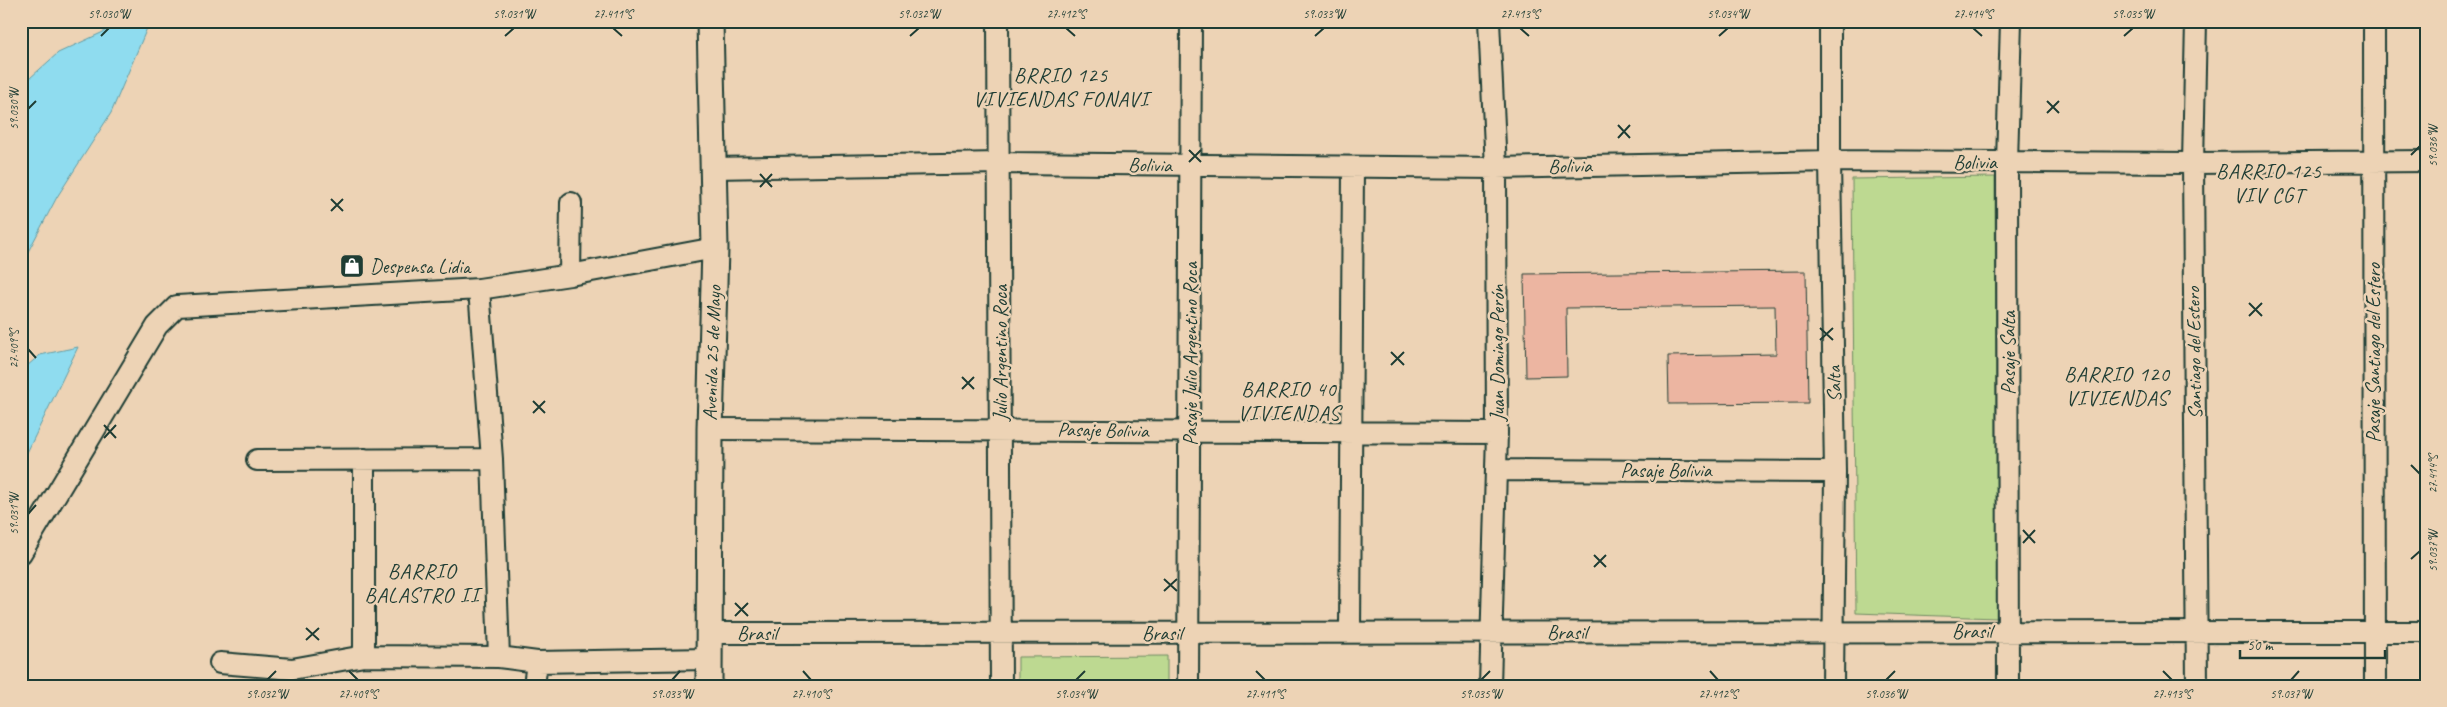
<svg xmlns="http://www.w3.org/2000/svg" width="2447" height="707" font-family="Caveat,sans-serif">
<rect width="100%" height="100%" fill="#edd3b5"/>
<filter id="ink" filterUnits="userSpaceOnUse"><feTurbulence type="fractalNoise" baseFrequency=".02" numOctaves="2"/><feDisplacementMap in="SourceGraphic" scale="10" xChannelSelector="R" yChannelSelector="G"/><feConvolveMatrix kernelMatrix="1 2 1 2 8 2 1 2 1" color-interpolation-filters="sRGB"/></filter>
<g filter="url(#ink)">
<path fill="#bdd991" stroke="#6e8b62" d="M1995 177 1997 618 1856 613 1852 179Z
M1167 656V686H1018V657Z"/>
<path fill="#8fdcef" stroke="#629ca4" d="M127 21H150L111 113 57 197 21 265V86L58 53Z
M78 347 21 465V371L40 355Z"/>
<path fill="#ecb5a1" stroke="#1f3d34" d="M1806 271 1808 403 1669 404 1668 356 1776 354 1775 306 1566 308 1567 376 1526 377 1524 274Z"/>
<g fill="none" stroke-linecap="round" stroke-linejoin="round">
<defs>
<path id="minor" d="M998 21 1001 686
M1489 21 1496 168 1497 433 1490 686
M1830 21V161L1835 472 1833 686
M2196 21 2193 163 2197 686
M2374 21 2375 686
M714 168 1000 163 1496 168 1830 161 2193 163 2426 161
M570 275 571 203
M479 289 492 459 499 657
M710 429 1497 433
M257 460 492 459
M1497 470 1835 472
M21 553 157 326 177 306 479 289 570 275 715 248
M1350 632 1353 167
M708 633 2426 632
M364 656V459
M220 663 292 669 364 656 499 657 537 662 708 659
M534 686 537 662
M1188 686 1191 21
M2008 686 2007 162 2011 21"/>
<path id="major" d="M709 686 710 429 715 248 710 21"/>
</defs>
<use href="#minor" stroke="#1f3d34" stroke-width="24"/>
<use href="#major" stroke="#1f3d34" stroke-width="29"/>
<use href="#minor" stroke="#edd3b5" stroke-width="20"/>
<use href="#major" stroke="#edd3b5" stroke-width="25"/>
</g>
</g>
<path fill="none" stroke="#1f3d34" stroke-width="2" d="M613 28 622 36M1066 28 1075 36M1520 28 1529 36M1973 28 1982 36M101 36 109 28M505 36 514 28M910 36 919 28M1315 36 1324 28M1719 36 1728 28M2124 36 2133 28M2047 101 2059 113M28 109 36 101M2047 113 2059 101M1618 125 1630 138M1618 138 1630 125M1189 150 1201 162M2411 155 2420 146M1189 162 1201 150M760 174 772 187M760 187 772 174M331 199 343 211M331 211 343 199M2249 303 2262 316M2249 316 2262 303M1820 328 1833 340M1820 340 1833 328M28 349 36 358M1391 352 1404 365M1391 365 1404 352M962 377 974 389M962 389 974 377M533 401 545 413M533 413 545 401M104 425 116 438M104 438 116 425M2411 465 2420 474M28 514 36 505M2023 530 2035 543M2023 543 2035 530M1594 555 1606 567M2411 559 2420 551M1594 567 1606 555M1164 579 1177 591M1164 591 1177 579M735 603 748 616M735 616 748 603M306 628 319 640M306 640 319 628M349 671 358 680M803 671 811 680M1256 671 1265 680M1710 671 1718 680M2163 671 2172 680M267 680 276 671M672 680 680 671M1076 680 1085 671M1481 680 1490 671M1886 680 1895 671M2291 680 2299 671"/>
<defs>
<symbol id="shop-square" viewBox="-11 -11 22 22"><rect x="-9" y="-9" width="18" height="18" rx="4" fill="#1f3d34" stroke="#edd3b5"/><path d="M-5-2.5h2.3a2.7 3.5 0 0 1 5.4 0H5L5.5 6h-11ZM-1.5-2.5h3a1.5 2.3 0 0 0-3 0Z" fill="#fff"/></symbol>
</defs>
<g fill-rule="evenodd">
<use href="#shop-square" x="338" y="252" width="28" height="28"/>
</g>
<g text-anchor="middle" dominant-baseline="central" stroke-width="5" stroke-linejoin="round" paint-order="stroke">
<g font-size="20" fill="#1f3d34" stroke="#edd3b5">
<text x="1975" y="162">Bolivia</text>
<text transform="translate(1150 165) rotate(1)">Bolivia</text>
<text transform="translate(1570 166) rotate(-1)">Bolivia</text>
<text transform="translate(712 353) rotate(-88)">Avenida 25 de Mayo</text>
<text transform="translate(1000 353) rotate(-90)">Julio Argentino Roca</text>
<text transform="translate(1497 353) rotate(-90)">Juan Domingo Perón</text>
<text transform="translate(2008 353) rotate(-90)">Pasaje Salta</text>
<text transform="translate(2194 353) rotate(-91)">Santiago del Estero</text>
<text transform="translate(2373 353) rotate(-90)">Pasaje Santiago del Estero</text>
<text transform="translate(1190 354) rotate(-90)">Pasaje Julio Argentino Roca</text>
<text transform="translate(1834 384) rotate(-91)">Salta</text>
<text transform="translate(1103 430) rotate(1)">Pasaje Bolivia</text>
<text x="1666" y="470">Pasaje Bolivia</text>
<text x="1972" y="631">Brasil</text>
<text x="1567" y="632">Brasil</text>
<text x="757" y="633">Brasil</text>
<text x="1162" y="633">Brasil</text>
</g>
<g font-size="20" fill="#1f3d34" stroke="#edd3b5" text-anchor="start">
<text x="370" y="266">Despensa Lidia</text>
</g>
<g font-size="21" letter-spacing="1" fill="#1f3d34" stroke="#edd3b5">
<text x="1061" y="75">BRRIO 125<tspan x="1061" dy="24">VIVIENDAS FONAVI</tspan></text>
<text x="2269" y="171">BARRIO 125<tspan x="2269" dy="24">VIV CGT</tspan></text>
<text x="2117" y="374">BARRIO 120<tspan x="2117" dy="24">VIVIENDAS</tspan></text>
<text x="1289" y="389">BARRIO 40<tspan x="1289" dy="24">VIVIENDAS</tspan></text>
<text x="422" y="571">BARRIO<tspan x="422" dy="24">BALASTRO II</tspan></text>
</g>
</g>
<rect width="2447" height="707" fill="none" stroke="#edd3b5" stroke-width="55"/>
<path d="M2240 650v8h145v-8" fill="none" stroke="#1f3d34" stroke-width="2.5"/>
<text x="2247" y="650" font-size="15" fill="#1f3d34" stroke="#edd3b5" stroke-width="4" paint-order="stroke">50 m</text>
<rect x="28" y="28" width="2392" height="652" fill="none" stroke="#1f3d34" stroke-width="2"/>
<g font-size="12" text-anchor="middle" fill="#1f3d34">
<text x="109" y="18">59.030°W</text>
<text x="514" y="18">59.031°W</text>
<text x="613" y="18">27.411°S</text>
<text x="919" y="18">59.032°W</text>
<text x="1066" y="18">27.412°S</text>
<text x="1324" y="18">59.033°W</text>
<text x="1520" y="18">27.413°S</text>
<text x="1728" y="18">59.034°W</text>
<text x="1973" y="18">27.414°S</text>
<text x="2133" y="18">59.035°W</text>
<text transform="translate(14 109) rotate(-90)" y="4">59.030°W</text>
<text transform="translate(2433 146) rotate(-90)" y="4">59.036°W</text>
<text transform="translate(14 349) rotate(-90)" y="4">27.409°S</text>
<text transform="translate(2433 474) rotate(-90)" y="4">27.414°S</text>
<text transform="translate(14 514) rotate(-90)" y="4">59.031°W</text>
<text transform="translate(2433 551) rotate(-90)" y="4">59.037°W</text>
<text x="267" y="698">59.032°W</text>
<text x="358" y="698">27.409°S</text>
<text x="672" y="698">59.033°W</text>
<text x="811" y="698">27.410°S</text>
<text x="1076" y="698">59.034°W</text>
<text x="1265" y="698">27.411°S</text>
<text x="1481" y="698">59.035°W</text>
<text x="1718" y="698">27.412°S</text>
<text x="1886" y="698">59.036°W</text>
<text x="2172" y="698">27.413°S</text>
<text x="2291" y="698">59.037°W</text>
</g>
</svg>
